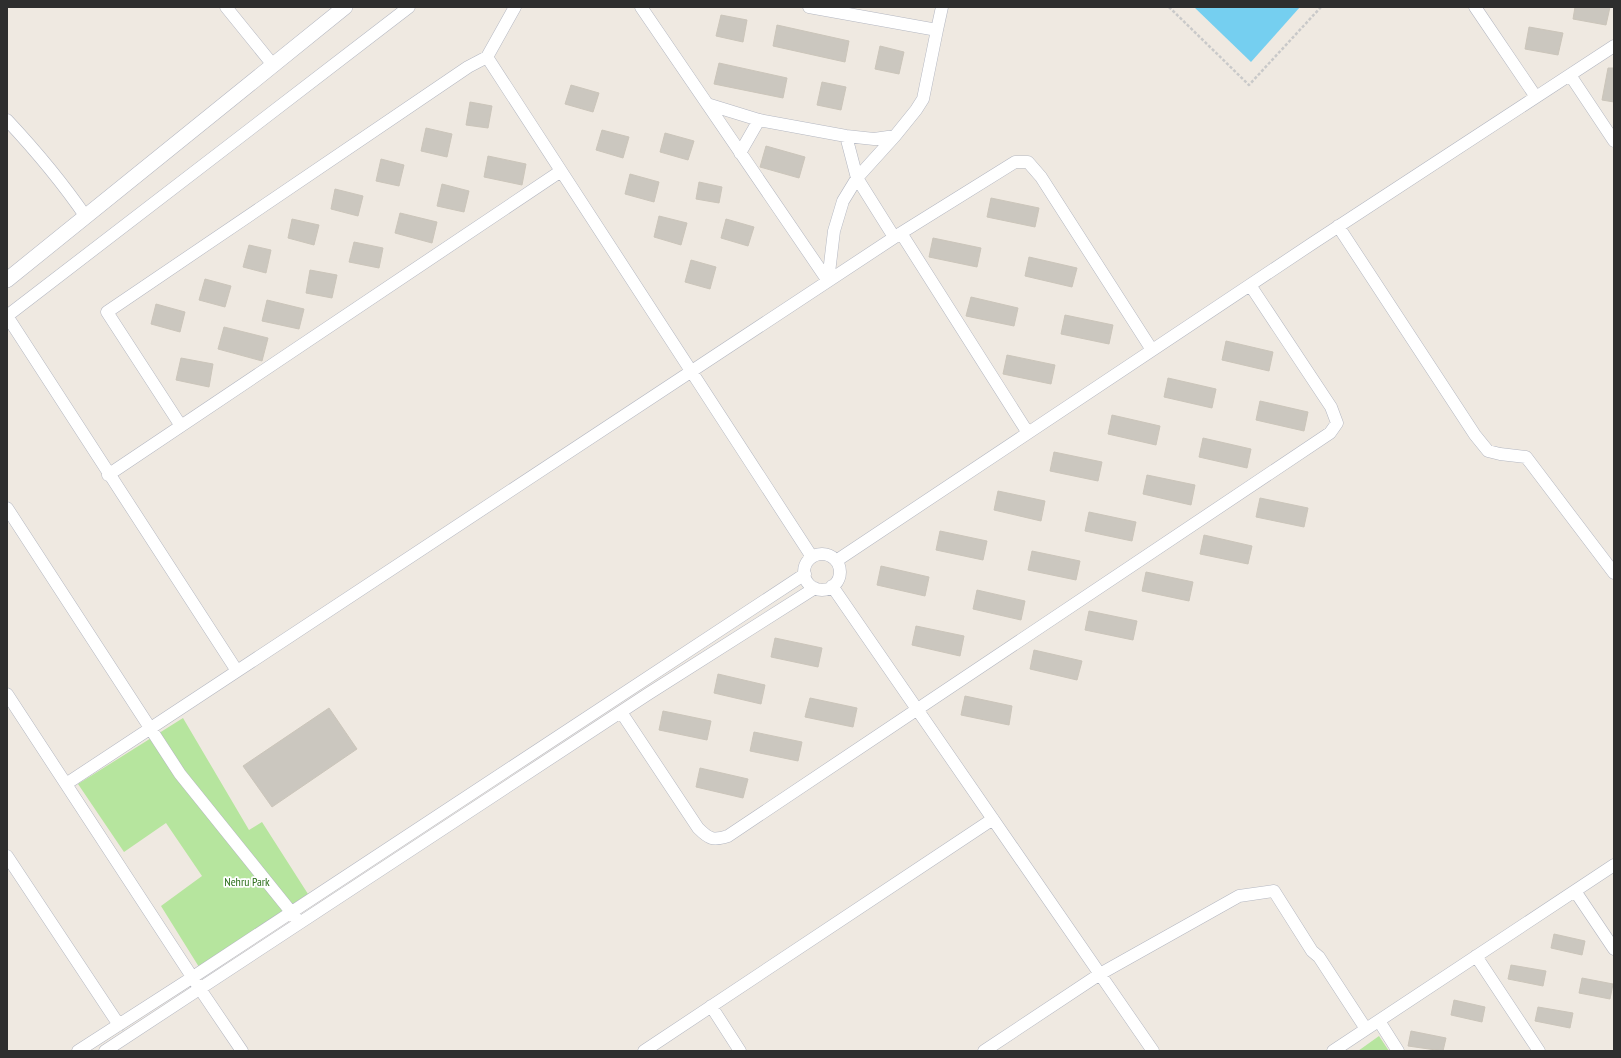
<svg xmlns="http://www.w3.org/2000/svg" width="1621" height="1058" font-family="'PT Sans Narrow',sans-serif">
<rect width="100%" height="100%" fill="#efe9e1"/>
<path fill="#b6e59e" d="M183 718 249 830 262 822 308 894 199 967 161 906 202 876 166 823 124 852 78 784Z
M1379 1036 1389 1051H1358Z"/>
<path fill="#75cff0" d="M1194 7H1300L1251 62Z"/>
<path fill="#cbc7bf" stroke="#cbc5ba" d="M1575 7H1610L1606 25 1573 19Z
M721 15 747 20 743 42 716 36Z
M777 25 849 41 845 62 773 46Z
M1529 27 1563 33 1558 55 1525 49Z
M880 46 904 52 899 74 875 69Z
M719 63 787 78 783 98 714 84Z
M1608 68H1614V102L1602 100Z
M822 82 846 87 841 110 817 105Z
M571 85 599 93 593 112 565 104Z
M470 102 492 106 488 128 466 125Z
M426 128 452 134 447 157 421 151Z
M602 130 629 137 623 158 596 150Z
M665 133 694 141 688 160 660 152Z
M766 146 805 157 799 178 760 167Z
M488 156 526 164 522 185 484 177Z
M381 159 404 165 399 186 376 181Z
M630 174 659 182 654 202 625 194Z
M699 182 722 187 719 203 696 199Z
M442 184 469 191 464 212 437 206Z
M335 189 363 196 358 216 331 209Z
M991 198 1039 208 1035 227 987 217Z
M400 213 437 222 432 243 395 233Z
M659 216 687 223 681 245 654 237Z
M292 219 319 225 314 245 288 238Z
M726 219 754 227 748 246 721 238Z
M933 238 981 248 977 267 929 257Z
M354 242 383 248 379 268 349 262Z
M249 245 271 250 266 273 243 267Z
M1029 257 1077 268 1072 287 1025 276Z
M691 260 716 267 710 289 685 282Z
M310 270 337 275 332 298 306 293Z
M205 279 231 286 225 307 199 300Z
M971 297 1018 308 1014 326 966 316Z
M267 300 304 309 299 329 262 321Z
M156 304 185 312 180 332 151 324Z
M1065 315 1113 325 1109 344 1061 334Z
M224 327 268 338 262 361 218 349Z
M1226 341 1273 352 1269 371 1222 360Z
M1007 355 1055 365 1051 384 1003 374Z
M181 358 213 364 209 387 176 380Z
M1168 378 1216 389 1212 408 1164 397Z
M1260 401 1308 412 1304 431 1256 420Z
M1112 415 1160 426 1156 445 1108 434Z
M1203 438 1251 449 1247 468 1199 457Z
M1054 452 1102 462 1098 481 1050 471Z
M1147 475 1195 485 1191 505 1143 494Z
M998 491 1045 501 1041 521 994 510Z
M1260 498 1308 508 1304 527 1256 517Z
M1089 512 1136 522 1132 541 1085 531Z
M940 531 987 541 983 560 936 550Z
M1204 535 1252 546 1248 564 1200 554Z
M1032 551 1080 561 1076 580 1028 570Z
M881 566 929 577 925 596 877 585Z
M1146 572 1193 582 1189 601 1142 591Z
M977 590 1025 601 1021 620 973 609Z
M1089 611 1137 621 1133 640 1085 630Z
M916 626 964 636 960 656 912 645Z
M775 638 822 648 818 667 771 657Z
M1034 650 1082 661 1077 680 1030 669Z
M718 674 765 685 761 704 714 693Z
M965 696 1012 706 1009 725 961 715Z
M810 698 857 708 853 727 805 717Z
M329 708 357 749 272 807 243 766Z
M663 711 711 721 707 740 659 730Z
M754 732 802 742 798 761 750 751Z
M700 768 748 779 743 798 696 787Z
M1554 934 1585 941 1582 955 1551 948Z
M1511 965 1546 971 1543 986 1508 979Z
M1582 978 1613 984 1610 999 1579 993Z
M1454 1000 1485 1007 1482 1022 1451 1015Z
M1538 1007 1573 1013 1570 1028 1535 1021Z
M1411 1031 1446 1038 1443 1051 1408 1046Z"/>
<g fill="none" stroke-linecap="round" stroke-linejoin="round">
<defs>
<path id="minor" d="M226 7 273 65
M515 7 487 57 812 557
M641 7 828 281
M809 7 937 30 942 7
M1475 7 1536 97
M1570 75 1614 141
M707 104 759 120 846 136 874 139 895 136
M7 120C36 151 62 182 86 217
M846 136 857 178 894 237
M740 153 759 120
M1338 226 1475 435 1488 451 1500 454 1526 457 1614 573
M901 233 1015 162H1028L1041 177 1152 350
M828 281 834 231 843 201 857 178 895 136 916 110 923 99 937 30
M181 426 107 312 468 67 487 57
M108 475 561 171
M7 508 180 774 296 918
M804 572a18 18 0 1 1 36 0a18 18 0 1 1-36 0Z
M836 561 1313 243 1614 46
M832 586 1153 1051
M237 671 7 316 409 7
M7 694 200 989 242 1051
M621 712 698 828C709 839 713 841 728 836L1330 433 1337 423 1331 407 1250 285
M66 784 901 233 1028 433
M7 856 119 1025
M1575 891 1614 949
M1476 956 1539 1051
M711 1006 740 1051
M1379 1021 1398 1051
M78 1051 193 977 805 574
M105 1051 648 694 815 588
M644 1051 993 819
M984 1051 1100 974 1239 896 1274 891 1312 951 1319 957 1366 1029
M1333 1051 1614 865"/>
<path id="tertiary" d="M7 280 345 7"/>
</defs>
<use href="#minor" stroke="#b4b7c1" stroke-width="13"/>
<use href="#tertiary" stroke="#b4b7c1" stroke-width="16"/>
<path stroke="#c9c9c9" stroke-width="2.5" stroke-dasharray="3 2" stroke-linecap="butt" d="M1169 7 1249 85 1321 7"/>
<use href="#minor" stroke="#fff" stroke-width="12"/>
<use href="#tertiary" stroke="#fff" stroke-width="15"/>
</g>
<g text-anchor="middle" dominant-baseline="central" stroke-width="3.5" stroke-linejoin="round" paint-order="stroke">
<g font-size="12" fill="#2c6e1b" stroke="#fff">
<text x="247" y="881">Nehru Park</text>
</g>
</g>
<rect width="1621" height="1058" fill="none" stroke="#2e2e2e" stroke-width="16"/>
</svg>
